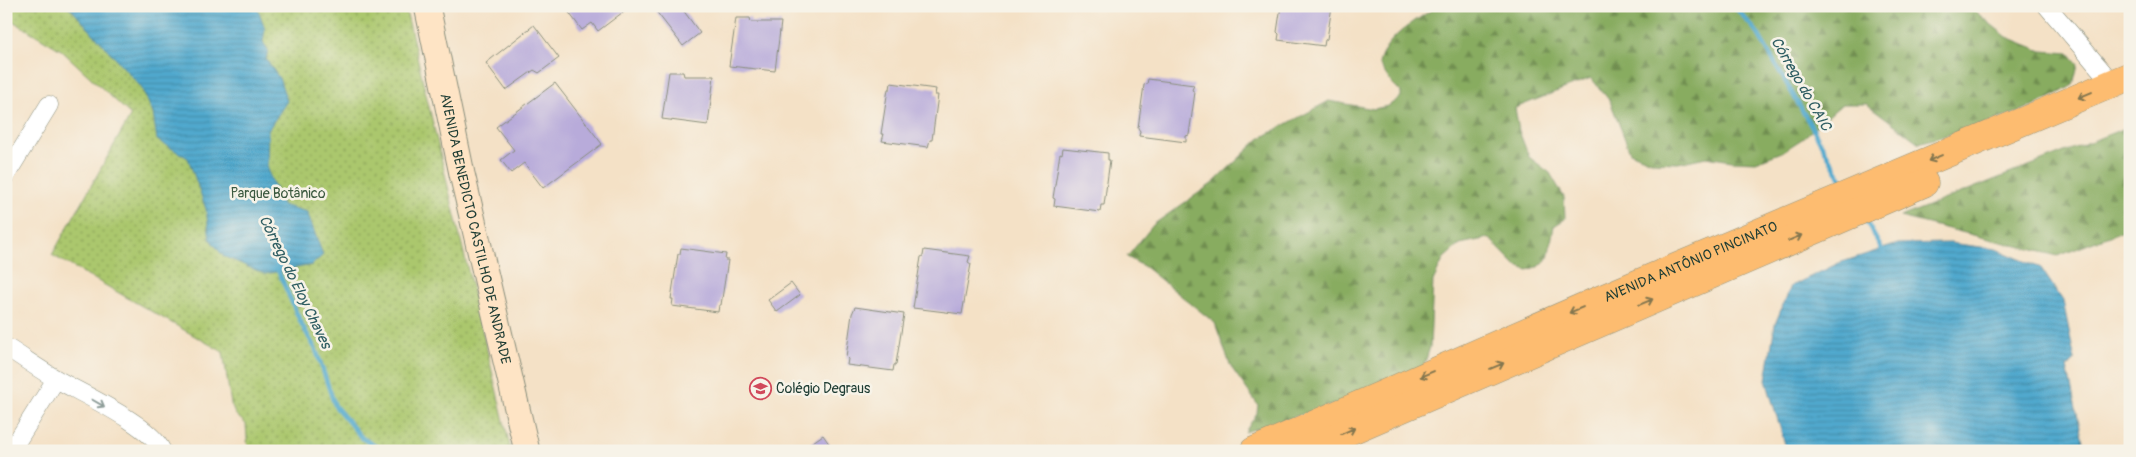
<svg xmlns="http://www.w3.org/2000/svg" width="2136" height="457" font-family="Pangolin,sans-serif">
<defs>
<pattern id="grass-dots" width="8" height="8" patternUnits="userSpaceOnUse" patternTransform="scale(1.25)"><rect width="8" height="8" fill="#abc76d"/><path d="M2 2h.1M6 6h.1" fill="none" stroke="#8ba35a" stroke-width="1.8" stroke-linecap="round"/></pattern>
<pattern id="forest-firs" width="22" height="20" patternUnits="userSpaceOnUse" patternTransform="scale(1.25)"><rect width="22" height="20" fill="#88ac60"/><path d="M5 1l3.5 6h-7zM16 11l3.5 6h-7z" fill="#6f8d50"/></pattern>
<pattern id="water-rules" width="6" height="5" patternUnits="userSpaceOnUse" patternTransform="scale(1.25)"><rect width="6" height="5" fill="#51a9ce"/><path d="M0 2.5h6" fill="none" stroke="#438ba8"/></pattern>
</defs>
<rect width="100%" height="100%" fill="#f7f3e8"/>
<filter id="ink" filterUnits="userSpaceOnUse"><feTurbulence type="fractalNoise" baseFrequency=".02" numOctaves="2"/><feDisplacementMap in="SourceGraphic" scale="10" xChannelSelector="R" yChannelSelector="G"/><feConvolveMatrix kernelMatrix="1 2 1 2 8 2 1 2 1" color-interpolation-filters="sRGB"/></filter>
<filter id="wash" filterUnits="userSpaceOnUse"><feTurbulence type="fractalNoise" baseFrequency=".0096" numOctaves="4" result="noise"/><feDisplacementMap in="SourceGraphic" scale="20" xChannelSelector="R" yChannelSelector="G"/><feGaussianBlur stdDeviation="1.12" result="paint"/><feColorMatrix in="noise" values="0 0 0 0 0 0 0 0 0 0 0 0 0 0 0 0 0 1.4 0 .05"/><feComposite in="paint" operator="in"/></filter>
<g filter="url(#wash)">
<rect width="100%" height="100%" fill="#f4e1c6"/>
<path fill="url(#grass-dots)" stroke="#658250" d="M6 6H405L511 451H248L246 424 235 414 231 404 223 352 52 255 131 115 61 50 6 17Z"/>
<path fill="url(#forest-firs)" stroke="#54744a" d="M1437 6H1968L2007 37 2042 51 2069 53 2078 64 2073 85C2027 114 1971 128 1919 143L1867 104H1842L1802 139 1782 152 1756 162 1732 161 1706 157 1678 163 1654 162 1630 152 1610 101 1591 78 1515 108 1519 131 1529 157 1550 173 1564 197 1565 219 1554 226 1548 258 1540 266 1528 270 1516 266 1489 238 1460 244 1444 258 1433 281 1430 347 1420 378 1245 432 1257 413 1258 405 1231 367 1215 323 1145 267 1127 257 1154 224 1213 183 1259 139 1329 101 1374 109 1388 106 1401 97V92L1390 81 1379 64C1385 36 1415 22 1437 6Z
M2130 126V225L2122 231 2058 256 1900 217Z"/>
<path fill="url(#water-rules)" stroke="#387381" d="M66 6H257L265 29 263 42 268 50 266 59 279 78 287 101 268 130 267 169 282 205 307 212 323 255 312 265 265 274 223 256 210 239 206 209 188 158 157 140 153 113 141 87 73 11Z
M1950 243 1996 249 2041 268 2063 301 2075 360 2067 367 2085 451H1787L1766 380 1775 324 1791 286 1839 263 1898 244Z"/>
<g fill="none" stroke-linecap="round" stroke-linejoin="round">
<path stroke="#51a9ce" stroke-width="4.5" d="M1734 6 1757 32 1841 178
M1866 221 1884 253
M276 266 301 323 316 350 335 406 362 438 383 451"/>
</g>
<g id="blocks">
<path fill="#b8abda" d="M564 6H631L598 31 592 23 582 30Z
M652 6H680L700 33 683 46Z
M1281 6H1332L1327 39 1325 40 1324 46 1278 40 1279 34 1277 32Z
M736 18H750L751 22H781L775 71 729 66Z
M534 25 559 58 539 73 534 70 506 90 486 63Z
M669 72H683L684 76H714L708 125 662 119Z
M1148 79 1194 85 1192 90 1195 92 1189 135 1186 136V142L1139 136 1140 131 1138 128 1144 85 1147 84Z
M555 83 602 144 543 188 524 163 511 173 501 160 514 150 496 127Z
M891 83 936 89 935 95H938L932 140H930L928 147 882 141 884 134H881L888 89H890Z
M1063 148 1108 153V160H1110L1104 205H1101L1100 212 1054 206 1055 199 1053 198 1060 153 1062 154Z
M681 248 726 254 725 260H728L721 305H719L718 312 672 306 673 299H671L678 254H680Z
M924 250 970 256 968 262 971 264 962 314 913 308 921 257 923 256Z
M791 283 800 295 777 312 768 300Z
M855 307 904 314 896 364 894 365 893 371 847 365 848 359 846 357 852 314Z
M823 435 834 451H800Z"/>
</g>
</g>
<g filter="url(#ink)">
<use href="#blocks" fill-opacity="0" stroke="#8a8f7d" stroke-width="1"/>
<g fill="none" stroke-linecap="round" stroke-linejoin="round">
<defs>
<path id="minor" d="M2047 6 2112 83
M6 175 49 105
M6 347C24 358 40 370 58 380 84 395 151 425 162 451
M11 451 56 379"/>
<g id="secondary">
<path id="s1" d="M427 6 462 174 527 451"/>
</g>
<g id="primary">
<path id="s2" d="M1254 451 1599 300 2130 76"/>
<path d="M1303 451 1924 183"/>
</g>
</defs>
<use href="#minor" stroke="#8a8f7d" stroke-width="19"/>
<use href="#secondary" stroke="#8a8f7d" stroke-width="27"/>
<use href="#primary" stroke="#8a8f7d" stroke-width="29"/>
<use href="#minor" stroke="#fff" stroke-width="18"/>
<use href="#secondary" stroke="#fee4c5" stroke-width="25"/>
<use href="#primary" stroke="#fdbc6f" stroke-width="28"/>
</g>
<defs><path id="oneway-shaft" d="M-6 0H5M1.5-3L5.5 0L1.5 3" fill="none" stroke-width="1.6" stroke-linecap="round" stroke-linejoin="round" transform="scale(1.25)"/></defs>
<g stroke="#83764f">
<use href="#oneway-shaft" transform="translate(2085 95) rotate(157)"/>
<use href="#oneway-shaft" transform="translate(1935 158) rotate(157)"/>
<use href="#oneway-shaft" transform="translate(1795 238) rotate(-23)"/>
<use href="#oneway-shaft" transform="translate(1646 302) rotate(-23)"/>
<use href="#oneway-shaft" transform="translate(1576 310) rotate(157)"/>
<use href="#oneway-shaft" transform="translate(1497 366) rotate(-23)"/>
<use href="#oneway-shaft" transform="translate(1427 374) rotate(157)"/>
<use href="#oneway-shaft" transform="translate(1348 431) rotate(-24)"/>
</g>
<use stroke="#8f9e9a" href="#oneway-shaft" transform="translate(98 403) rotate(30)"/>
</g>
<defs>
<symbol id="school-ring" viewBox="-11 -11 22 22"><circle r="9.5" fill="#f7f3e8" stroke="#d1495b" stroke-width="1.5"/><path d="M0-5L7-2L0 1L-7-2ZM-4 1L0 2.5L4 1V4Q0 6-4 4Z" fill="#d1495b"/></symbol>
</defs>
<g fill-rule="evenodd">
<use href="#school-ring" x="748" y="376" width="25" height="25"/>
</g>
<g text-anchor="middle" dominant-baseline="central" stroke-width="5" stroke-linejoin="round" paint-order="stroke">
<g font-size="14" fill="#3b593f" stroke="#f7f3e8">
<text x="278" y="193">Parque Botânico</text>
</g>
<g font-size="14" fill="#1f3d34" stroke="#f7f3e8">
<text stroke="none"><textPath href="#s1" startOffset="228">AVENIDA BENEDICTO CASTILHO DE ANDRADE</textPath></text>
<text stroke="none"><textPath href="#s2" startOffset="476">AVENIDA ANTÔNIO PINCINATO</textPath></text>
</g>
<g font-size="14" fill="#1f3d34" stroke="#f7f3e8" text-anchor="start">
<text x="776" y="388">Colégio Degraus</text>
</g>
<g font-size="15" font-style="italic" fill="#2e5d62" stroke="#f7f3e8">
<text transform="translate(1801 84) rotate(60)">Córrego do CAIC</text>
<text transform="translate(295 282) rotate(64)">Córrego do Eloy Chaves</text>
</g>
</g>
<rect width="2136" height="457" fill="none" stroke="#f7f3e8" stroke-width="25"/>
</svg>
